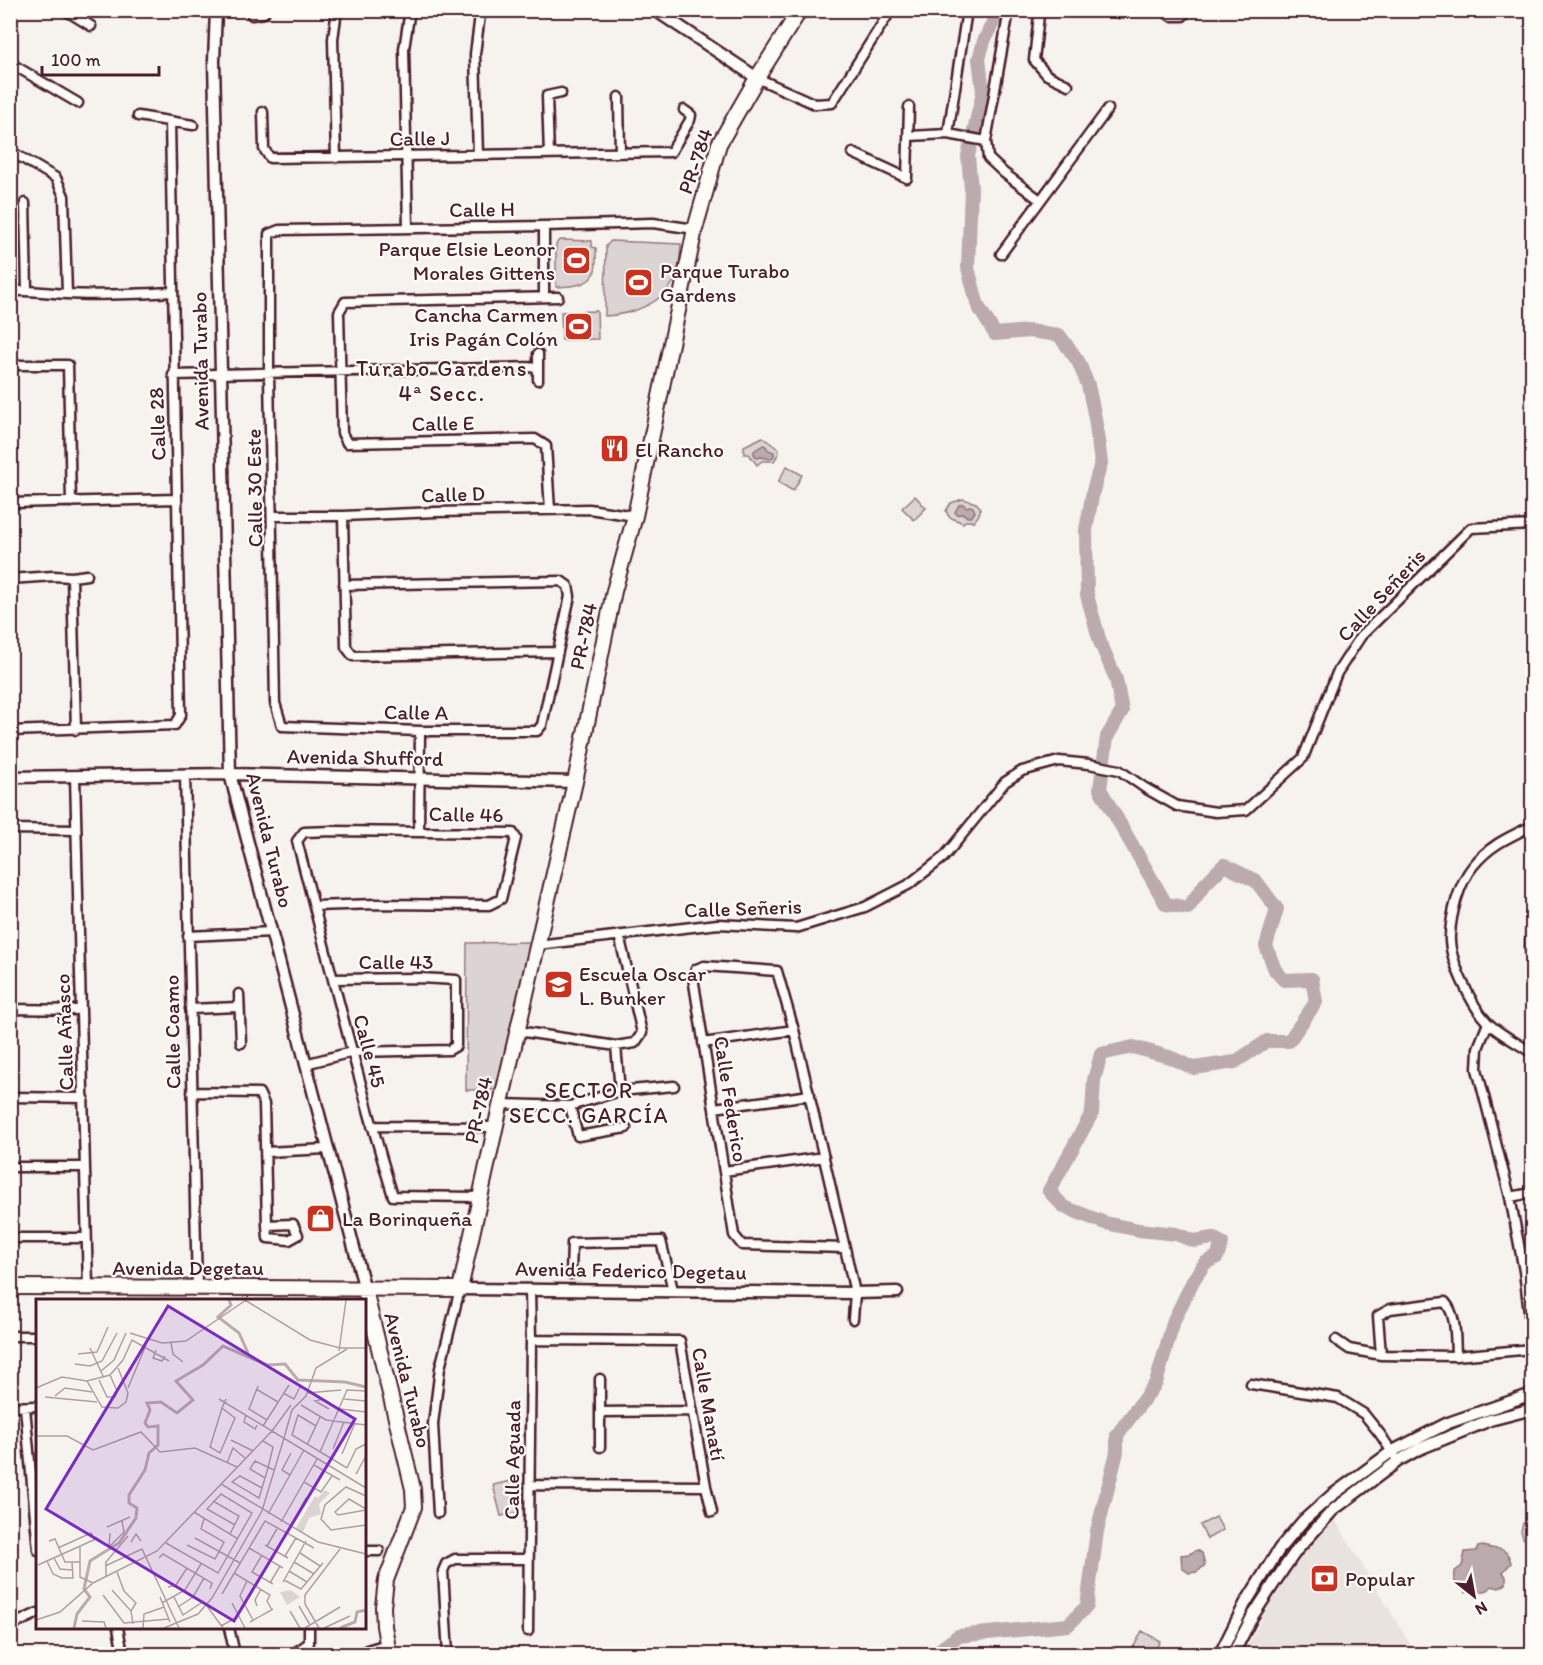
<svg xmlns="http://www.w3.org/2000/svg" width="1543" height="1665" font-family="Itim,sans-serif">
<rect width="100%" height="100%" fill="#f6f3ef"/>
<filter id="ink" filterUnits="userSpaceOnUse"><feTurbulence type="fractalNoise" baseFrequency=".0167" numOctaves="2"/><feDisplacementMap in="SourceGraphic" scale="12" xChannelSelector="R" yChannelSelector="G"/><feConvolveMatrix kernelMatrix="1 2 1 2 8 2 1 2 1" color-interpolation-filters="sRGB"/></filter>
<g filter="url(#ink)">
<path fill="#e9e3e0" d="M1334 1518 1416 1654H1243L1291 1563 1311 1539Z"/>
<path fill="#dcd4d2" stroke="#937a7e" stroke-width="1.5" d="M561 240 592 241V247L596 248C596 256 597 267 594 274 587 287 568 286 556 287V245L558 241Z
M611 241 681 244C680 255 680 267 676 277 664 303 632 315 605 316L606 246Z
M597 311 598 339 562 340 561 312Z
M763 437 778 449 779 453 774 461H762L757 465 749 454H744V446Z
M787 466 802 475 793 491 778 482Z
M915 496 926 508 914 520 902 508Z
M963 499 976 503 980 507C981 513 978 517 974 521H965L963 523 949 517 946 511 951 503Z
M532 942 496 1090H466L467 943Z
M511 1481 519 1512 501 1516 493 1485Z
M1216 1517 1223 1530 1207 1539 1200 1525Z
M1532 1519V1543L1523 1538 1521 1531 1523 1523Z
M1142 1631 1160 1641 1153 1654H1130Z"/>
<path fill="#bbabac" stroke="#8e7378" stroke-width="1.5" d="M763 445 766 446 768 450 774 452V456L770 459 762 457 757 458 754 454V451Z
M963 504 966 507 970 506 973 507 975 512 971 517H967L964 514C960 513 958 517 955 512L959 505Z
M1483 1546C1497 1552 1506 1543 1511 1563L1503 1572 1506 1577V1584L1499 1588 1492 1586 1488 1590 1480 1592 1476 1589 1465 1593 1464 1587H1459C1454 1582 1453 1579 1454 1572L1462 1566 1465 1552 1476 1551 1478 1547Z
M1197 1550 1202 1553 1205 1565 1197 1572 1189 1573 1182 1568 1181 1555 1189 1554Z"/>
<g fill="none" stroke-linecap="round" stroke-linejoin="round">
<path stroke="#bbabac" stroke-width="14" d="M934 1654 958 1636 1068 1625 1087 1606 1097 1531 1117 1452V1435L1156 1383 1174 1320 1194 1279 1205 1263 1217 1257 1222 1243 1213 1238 1194 1241 1176 1234 1139 1230 1105 1223 1064 1207 1049 1191 1092 1113 1094 1080 1101 1054 1133 1047 1169 1057 1194 1068 1235 1062 1267 1041H1289L1316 1002 1312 979 1284 980 1275 970 1266 946 1277 909 1256 881 1224 865 1205 884 1188 908 1166 904 1100 789 1107 737 1122 711 1116 679 1100 642 1087 595 1086 530 1093 491 1101 463 1095 418 1088 385 1078 361 1059 335 1029 331 995 334 978 306 968 268 971 189 968 156 983 92 979 59 984 41 999 10"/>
<defs>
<path id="minor" d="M65 10 91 26
M1012 10 1008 16 986 141 988 158 1004 173 1040 200
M1037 10 1039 15 1034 60 1047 75 1068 85
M1163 10 1171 16H1183L1187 10
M1120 13 1122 10
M252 15 264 13 265 10
M10 17 14 10
M10 63 78 103
M757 78 815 104 832 103 891 10
M619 97 620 153
M263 112 264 149 270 158 671 152 690 120 691 115 684 110
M138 116 193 125
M948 134 967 10
M909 136 948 134 986 141
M10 151 56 178 64 196 67 294
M853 153 907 178 909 107
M549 154 547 96 561 93
M478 155 475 54 480 15 483 10
M336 158 333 39 337 10
M25 203 27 290
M544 226V296
M408 228 404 49 410 10
M1001 254 1108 109
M10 291C30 290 48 293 67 294 102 296 137 294 172 292
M10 365H68L71 502
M173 375 537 367
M538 380V354
M10 503 177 499
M550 510 546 446 535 439 347 443 342 433 339 312 345 302 558 297
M272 516H343L436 512 589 509 635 516
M343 516 346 647 353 656 558 652
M72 577 76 730
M10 579 53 576 72 577 87 575
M344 585 561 581 568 586 570 596 542 725 537 731H420L282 726 275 703 269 374V234L279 230 544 226 653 223 695 229
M10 731 175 725 181 715 170 121
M185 774 197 1288
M75 776 88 1287
M1532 826C1509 837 1490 845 1473 866 1459 883 1451 914 1450 935 1448 958 1472 1006 1487 1022 1496 1032 1521 1045 1532 1053
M10 829 76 830
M419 831 420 731
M314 906 376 904 489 905 501 899 516 838 513 833 332 831 304 832 297 841C328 959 357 1078 393 1196L480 1197
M1532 920 1531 923 1530 950 1532 954
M188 936 271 932
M537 945 718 924 796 928 865 907 908 885 944 857 1005 782 1022 771 1059 761 1089 764 1119 770 1145 788 1177 806 1216 812 1246 810 1303 758 1337 673 1361 636 1471 528 1532 525
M239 994 241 1043
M10 1009 81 1010
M190 1009 238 1007
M1488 1023 1478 1048 1477 1069 1510 1197 1524 1271 1532 1338
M518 1031 616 1046 635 1043 642 1033 619 935
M703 1043 794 1030
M616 1046 620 1091
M305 1064 352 1052 449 1050 456 1046V980L420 978 333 979
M192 1092 259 1093 264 1104 267 1225
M10 1097 84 1098
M501 1104 570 1106 620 1091 674 1086
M570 1106 578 1136 626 1128
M714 1108 810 1095
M372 1126 496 1127
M266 1152 327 1149
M10 1167H84
M724 1171 824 1157
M1510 1197 1532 1193
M293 1224 298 1235 289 1240 268 1238 267 1225Z
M10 1238H86
M845 1248 742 1245 734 1235 693 977 696 969 704 966 777 971 794 1030 845 1248 855 1293 853 1319
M571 1274 572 1243 661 1241 673 1290
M10 1336H38
M531 1340 680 1341 706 1486 712 1512
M1336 1340 1349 1349 1381 1355 1456 1356 1532 1349
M1381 1355 1378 1316 1390 1309 1445 1302C1457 1316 1455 1337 1456 1356
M1251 1384 1338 1398 1364 1414 1380 1434 1398 1461
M10 1407 38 1406
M25 1407 38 1550
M601 1412 692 1411
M600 1447V1379
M530 1485 706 1486
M438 1513 433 1424 440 1368 460 1289
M364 1551H379
M10 1626 38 1613
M118 1628 123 1654
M229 1628 235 1654
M528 1631 531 1340 530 1290
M293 1654 309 1643V1628
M363 1654 367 1650 387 1644
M448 1654 443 1571 446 1564 455 1559H528"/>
<path id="tertiary" d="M216 10 214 61 230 774 365 1290
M655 10 757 78
M10 777 230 774 575 782
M460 1289 855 1293 897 1292
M1220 1654 1245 1604 1280 1548 1303 1521 1331 1496 1391 1452 1448 1423 1532 1394
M1233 1654 1252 1617 1284 1568 1296 1551 1333 1510 1398 1461 1419 1449 1490 1420 1532 1409"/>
<path id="primary" d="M10 1287 460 1289 499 1111 575 782 614 591 635 516 695 229 719 144 757 78 800 10
M365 1290 413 1489 414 1507 386 1580 383 1607 384 1626 389 1654"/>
</defs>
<use href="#minor" stroke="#4a1f2b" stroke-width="13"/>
<use href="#tertiary" stroke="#4a1f2b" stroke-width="15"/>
<use href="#primary" stroke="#4a1f2b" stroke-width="18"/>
<use href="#minor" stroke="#fdfcf7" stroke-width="8"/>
<use href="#tertiary" stroke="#fdfcf7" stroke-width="10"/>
<use href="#primary" stroke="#fdfcf7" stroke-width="14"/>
</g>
</g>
<defs>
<symbol id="stadium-square" viewBox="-11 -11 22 22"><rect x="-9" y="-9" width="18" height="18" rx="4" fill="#c8321e" stroke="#fdfcf7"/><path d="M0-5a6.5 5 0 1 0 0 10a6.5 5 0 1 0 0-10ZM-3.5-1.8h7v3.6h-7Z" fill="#fff"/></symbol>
<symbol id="restaurant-square" viewBox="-11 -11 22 22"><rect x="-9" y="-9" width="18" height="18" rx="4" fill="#c8321e" stroke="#fdfcf7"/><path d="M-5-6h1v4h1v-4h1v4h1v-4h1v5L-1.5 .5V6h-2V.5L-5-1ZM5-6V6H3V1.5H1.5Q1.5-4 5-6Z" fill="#fff"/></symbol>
<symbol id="school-square" viewBox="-11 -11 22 22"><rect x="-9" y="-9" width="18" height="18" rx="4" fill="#c8321e" stroke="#fdfcf7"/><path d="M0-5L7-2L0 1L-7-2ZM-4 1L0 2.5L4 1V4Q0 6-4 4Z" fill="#fff"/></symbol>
<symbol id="shop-square" viewBox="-11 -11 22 22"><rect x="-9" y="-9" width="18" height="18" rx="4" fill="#c8321e" stroke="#fdfcf7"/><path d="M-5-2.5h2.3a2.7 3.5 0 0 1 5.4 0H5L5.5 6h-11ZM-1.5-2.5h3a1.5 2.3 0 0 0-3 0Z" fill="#fff"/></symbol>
<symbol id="bank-square" viewBox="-11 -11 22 22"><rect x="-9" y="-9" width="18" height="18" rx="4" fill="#c8321e" stroke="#fdfcf7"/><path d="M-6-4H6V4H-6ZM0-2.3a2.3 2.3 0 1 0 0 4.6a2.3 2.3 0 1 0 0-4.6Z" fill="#fff"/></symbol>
</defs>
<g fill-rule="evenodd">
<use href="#stadium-square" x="560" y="244" width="33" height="33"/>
<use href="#stadium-square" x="622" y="266" width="33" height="33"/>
<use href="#stadium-square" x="562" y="310" width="33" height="33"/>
<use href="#restaurant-square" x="598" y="432" width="33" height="33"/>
<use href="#school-square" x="542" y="968" width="33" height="33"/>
<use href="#shop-square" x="304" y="1202" width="33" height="33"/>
<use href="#bank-square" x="1308" y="1562" width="33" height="33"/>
</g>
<g text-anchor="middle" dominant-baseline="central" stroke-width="4.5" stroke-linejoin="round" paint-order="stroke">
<g font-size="21" fill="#4a1f2b" stroke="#fdfcf7">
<text transform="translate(420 138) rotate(-1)">Calle J</text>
<text transform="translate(695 161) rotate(-71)">PR-784</text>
<text transform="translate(482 209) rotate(-1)">Calle H</text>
<text transform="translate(200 361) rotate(-91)">Avenida Turabo</text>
<text transform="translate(443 423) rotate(-1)">Calle E</text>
<text transform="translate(157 424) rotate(-92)">Calle 28</text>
<text transform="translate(254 488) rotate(-91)">Calle 30 Este</text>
<text transform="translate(453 494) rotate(-2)">Calle D</text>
<text transform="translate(1381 595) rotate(-47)">Calle Señeris</text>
<text transform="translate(583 636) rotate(-78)">PR-784</text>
<text transform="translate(416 712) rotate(1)">Calle A</text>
<text transform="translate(365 757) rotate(1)">Avenida Shufford</text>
<text transform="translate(466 814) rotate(1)">Calle 46</text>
<text transform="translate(270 840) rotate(76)">Avenida Turabo</text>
<text transform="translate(743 908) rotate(-2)">Calle Señeris</text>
<text x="396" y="961">Calle 43</text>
<text transform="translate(64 1032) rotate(-92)">Calle Añasco</text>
<text transform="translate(172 1032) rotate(-91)">Calle Coamo</text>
<text transform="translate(370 1051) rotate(75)">Calle 45</text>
<text transform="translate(731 1099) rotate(81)">Calle Federico</text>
<text transform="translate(478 1110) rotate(-77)">PR-784</text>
<text x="188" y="1267">Avenida Degetau</text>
<text transform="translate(631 1270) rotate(1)">Avenida Federico Degetau</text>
<text transform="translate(408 1380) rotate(76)">Avenida Turabo</text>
<text transform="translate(709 1404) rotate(80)">Calle Manatí</text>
<text transform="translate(512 1460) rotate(-89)">Calle Aguada</text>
</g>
<g font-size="21" fill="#4a1f2b" stroke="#fdfcf7" text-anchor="start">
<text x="555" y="248" text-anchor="end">Parque Elsie Leonor<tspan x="555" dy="24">Morales Gittens</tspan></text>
<text x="660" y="270">Parque Turabo<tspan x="660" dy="24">Gardens</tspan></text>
<text x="558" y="314" text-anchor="end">Cancha Carmen<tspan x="558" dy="24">Iris Pagán Colón</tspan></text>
<text x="635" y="449">El Rancho</text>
<text x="579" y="973">Escuela Oscar<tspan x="579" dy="24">L. Bunker</tspan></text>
<text x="342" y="1218">La Borinqueña</text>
<text x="1345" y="1578">Popular</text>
</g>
<g font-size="22" letter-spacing="1.5" fill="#4a1f2b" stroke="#fdfcf7">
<text x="442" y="368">Turabo Gardens<tspan x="442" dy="25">4ª Secc.</tspan></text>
<text x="589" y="1090">SECTOR<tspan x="589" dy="25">SECC. GARCÍA</tspan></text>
</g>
</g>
<g transform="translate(36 1299)">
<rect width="330" height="330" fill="#f6f3ef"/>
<path d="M289 191 294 194 283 205 285 215 273 219 267 233 260 229 279 197 282 199ZM255 291 264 298 251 306 244 293Z" fill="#dcd4d2"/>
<path fill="none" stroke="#bbabac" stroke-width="3" d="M193 1 195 6 182 18 203 34 212 54M38 329 41 315 54 298 48 290 54 262 83 244 100 219 101 209 93 204V196L109 171 113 154 122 146V127L112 128 109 124 114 111 111 104 125 103 141 114 157 101 140 82 167 66 187 47 231 66 249 65 262 81 309 83 330 88M304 329 319 323 321 313 330 311"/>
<path fill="none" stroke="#b19ea1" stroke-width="1.5" d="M209 1 274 41 304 49H330M94 34 126 44 150 42 210 1M135 44 137 55 147 63M54 49 68 79M120 51 117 59 126 62 129 57M303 52 310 1M42 55 61 53 72 28M39 65 54 67 66 62 81 34M65 72 78 61 90 34M63 81 71 98H79L81 92 74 76M51 82 66 108 82 109 90 103 92 94 82 69M222 87 213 110 231 121M0 89 26 78 51 82 74 76 87 61 96 41 133 62M92 89 110 46M220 90 242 103M247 94 258 100 264 88M271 94 305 91M19 97 29 89 56 93M9 98 61 103M183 100 236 132 255 106M287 100 279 102 293 110M308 100 330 102M265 106 290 121 330 126M186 109 199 119 184 154 174 148 186 109 190 100M304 110 330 113M210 116 208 123 219 130 221 126M227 127 253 86M280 127 262 116 256 136 311 169M0 137H31L57 151 105 133 124 153 159 149 201 168M248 139 256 111 270 97 280 69 311 50M195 141 217 152M271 146 284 118M297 150 308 123M284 153 311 91 330 92M306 155 319 124M191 164 197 149 209 159M278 166 304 181M311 169 320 150 330 145M322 172 320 175 330 157M254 176 246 171 255 154M229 179 214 170 219 162 238 171M268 183 285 193 296 177M185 185 282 243 330 255M226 189 204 177 196 183 223 199 232 169 237 148 227 142M330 197 310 188 289 206 285 220 295 231 330 226M177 202 203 217 194 235M330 210 313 200 299 213 302 216 330 211M158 213 202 240M232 215 268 151M258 221 270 199M245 223 281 160M71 228 94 218M74 234 73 248 88 233 86 222M159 239 204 264M13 242 19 240 29 263H44M95 243 100 235 105 242M130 244 182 274 216 214 185 195 171 210 199 226M151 246 179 260 188 243 165 230 168 220M229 246 252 259M231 247 242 228M44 248V278L57 284M22 249 55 234 59 241M213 249 247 269M240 252 251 233M264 254 284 267M226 256 216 273 237 285M249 257 260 239M18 259 24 270 36 271M123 259 127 255 176 284 174 290M11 262 17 275 26 279H37L36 263M258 263 278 275M2 266 62 239M69 267 106 250 143 329M253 272 271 283M81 273 88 292 100 304 95 312M198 274 234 296 231 302 236 311M70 278V263L92 237M225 278 235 261M248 281 265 290 287 264M211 282 204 297 217 321M247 283 270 242M234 284 244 267M132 288 140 286 151 269M76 291 95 312 97 325M186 295 229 222 278 249M67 296 88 324 133 320M124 298 134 323M138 298 147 316 168 302M126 304 149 291 165 265M196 304 209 329M171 307 187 329M221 307 219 301 225 290M263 307 274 326M142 308 157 298 168 279M254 312 264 329M0 321 24 313 57 284 121 252 236 132 330 189M46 322 68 323 70 329M214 323 237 310M185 327 203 317M107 329 108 315 128 308M128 329 162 315 176 299 226 212 248 139M269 329 304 308M283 329 269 305V296L304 250M288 329 314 317"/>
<path fill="#7b2cbf" fill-opacity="0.15" stroke="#7b2cbf" stroke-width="3" d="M132 7 319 120 198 322 10 210Z"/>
<rect width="330" height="330" fill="none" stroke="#4a1f2b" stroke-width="3"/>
</g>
<rect width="1543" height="1665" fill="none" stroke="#fdfcf7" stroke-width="36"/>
<rect x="18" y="18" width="1507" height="1629" fill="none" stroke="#4a1f2b" stroke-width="2" filter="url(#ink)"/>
<g transform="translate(1474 1596) rotate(149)" stroke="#fdfcf7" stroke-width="4.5" paint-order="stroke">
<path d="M0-4.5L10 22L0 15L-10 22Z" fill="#4a1f2b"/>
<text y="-9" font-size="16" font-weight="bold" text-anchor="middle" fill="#4a1f2b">N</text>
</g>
<path d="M42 66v9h117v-9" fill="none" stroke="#4a1f2b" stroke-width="3"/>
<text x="51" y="66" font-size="18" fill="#4a1f2b" stroke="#fdfcf7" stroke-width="4.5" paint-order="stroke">100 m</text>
</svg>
